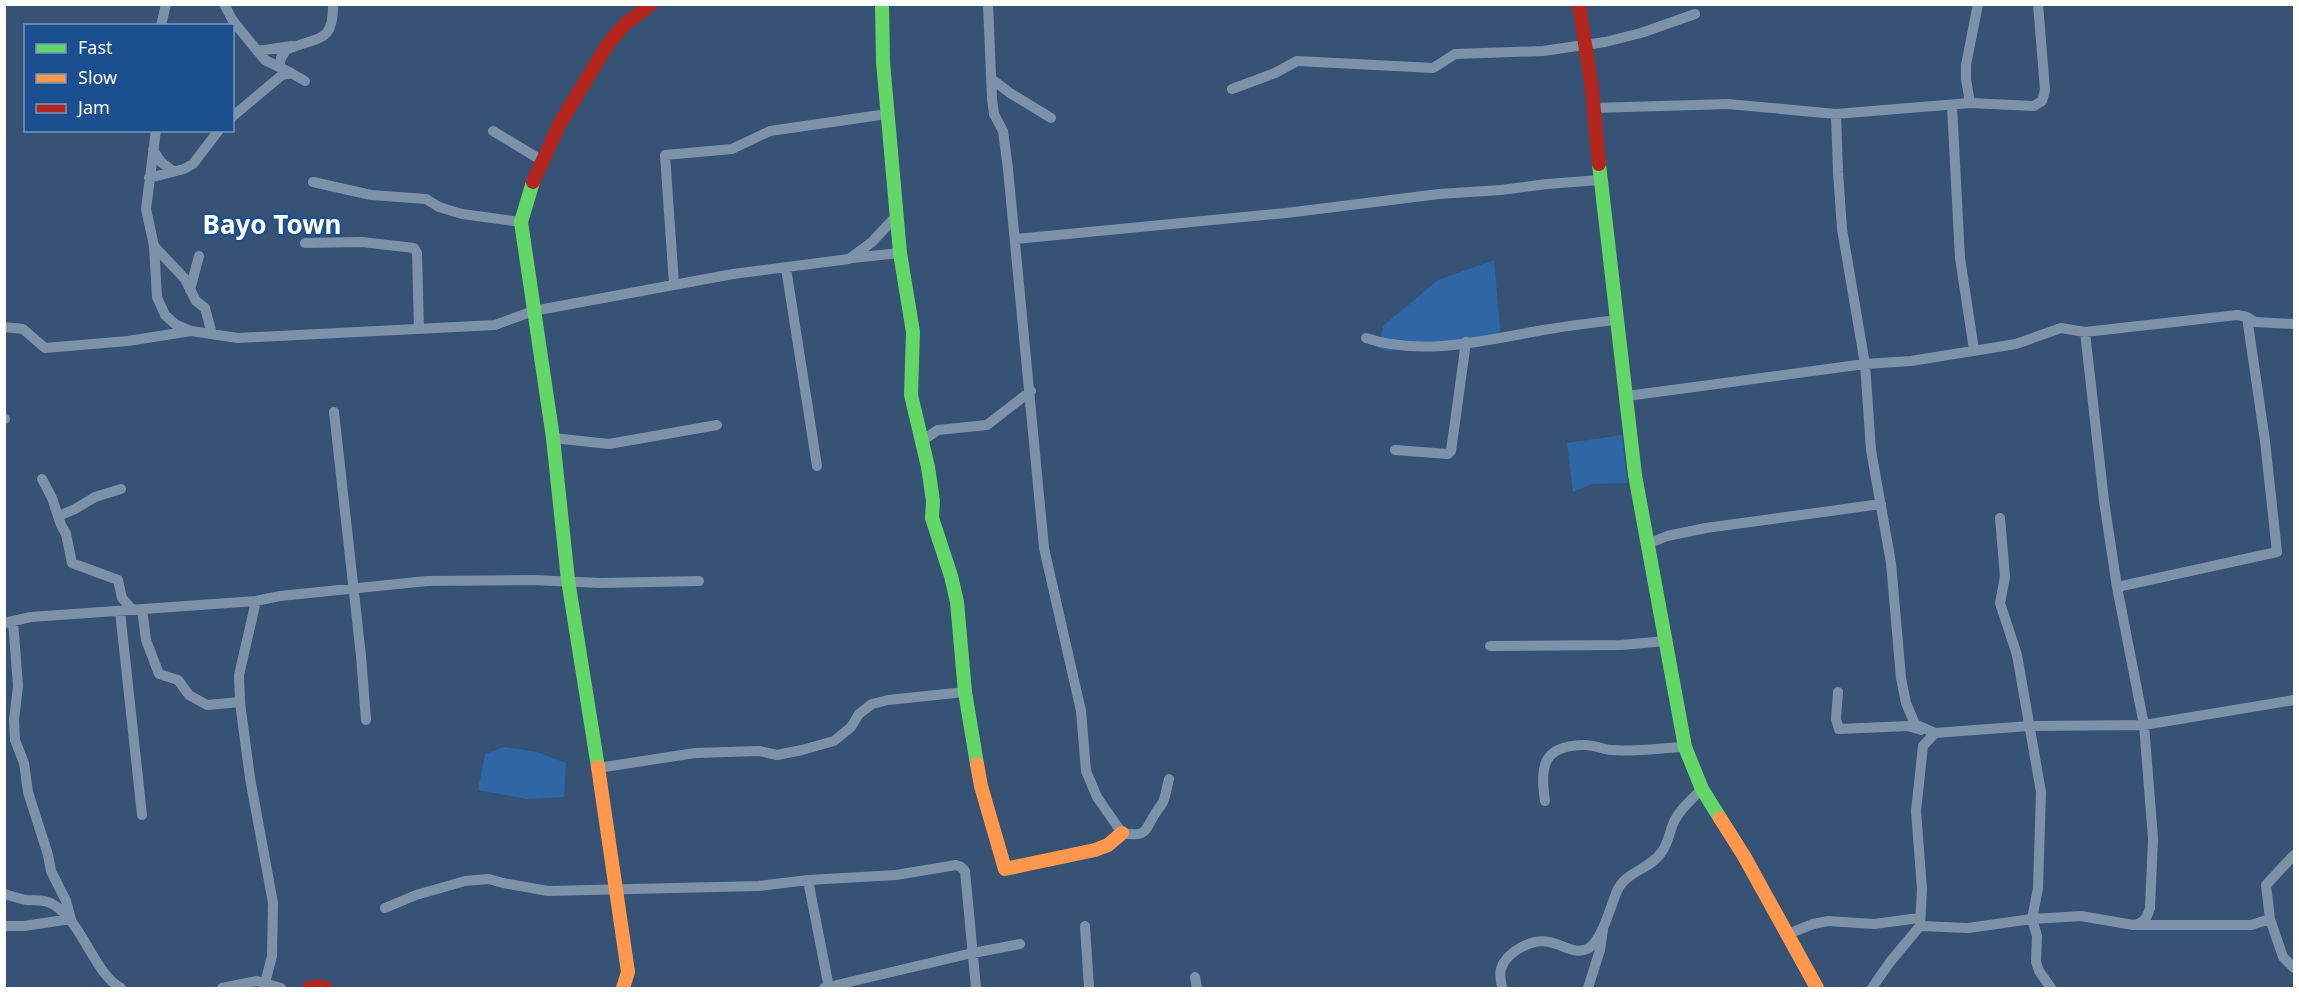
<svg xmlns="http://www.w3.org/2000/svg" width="2299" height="993" font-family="'Noto Sans',sans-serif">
<rect width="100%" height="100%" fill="#365274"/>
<path fill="#2f66a5" d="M1494 260 1501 340 1386 351 1378 348 1383 326 1438 280Z
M1622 435 1627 483 1592 484 1573 492 1567 443Z
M504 747 537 752 566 763 564 797 526 799 478 790 485 754Z"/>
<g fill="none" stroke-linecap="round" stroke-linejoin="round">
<path stroke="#7d92a8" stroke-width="10" d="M224 4 233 21 265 60 291 73
M988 4 992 99 994 114 1003 131 1008 169 1044 548 1081 711 1086 771 1097 797 1122 833C1147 837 1144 832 1155 814 1157 810 1161 806 1163 802 1166 795 1167 786 1169 779
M161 26 166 4
M257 51 292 46
M279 67 281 58 286 50C315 36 334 46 333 4
M993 80 1010 93 1051 118
M1232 89 1275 73 1297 61 1433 68 1455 54 1543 51 1605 42 1641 33 1695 14
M1970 103 1966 79V65L1978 4
M1952 106 1960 258 1974 350
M1594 108 1728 104 1836 114 1970 103 2034 106 2042 101 2045 90 2038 4
M1836 114 1838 172 1842 229 1865 364 1871 450 1891 563 1901 678 1906 703 1915 724 1935 733 2029 726 2144 725 2294 700
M232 117 282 75 291 73 305 81
M156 130 146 209 154 246 157 297 165 315 175 324 191 331 238 338 495 325 533 311 733 274 849 259 872 242 898 214
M493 131 541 160
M153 150 161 162 173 171
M149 178 184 169 193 164 219 130
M313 182 371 195 426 199 439 207 462 214 521 222
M1015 239 1286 213 1439 194 1501 190 1547 184 1600 180
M305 243 362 242 414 248 417 253 419 329
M154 246 185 279 196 301 205 308 212 334
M852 258 900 253
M786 268 817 466
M674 284 665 155 732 149 770 131 887 114
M190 290 199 256
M4 327 23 329 45 348 128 341 191 331
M1366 338C1422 357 1487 340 1543 330 1567 326 1592 323 1616 320
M1627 396 1865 364 1911 361 2016 344 2061 328 2085 332 2237 315 2247 317 2255 322 2294 324
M334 412 361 656 366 720
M4 419H5
M553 438 609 444 717 425
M923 440 938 430 987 425 1031 391
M1395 450 1448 454 1451 451 1466 342
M42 479 52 498 61 525 66 534 72 563 118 580 122 598 132 609
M59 516 75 509 95 497 121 489
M2000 518 2005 577 2000 603 2017 655 2041 792 2038 888 2032 919 2037 936 2036 962 2039 971 2051 988
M1648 544 1667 536 1706 528 1881 504
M2117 587 2277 552 2265 441 2247 317
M256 601 239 675 240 702 250 778 273 903 272 956 265 983
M142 609 146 640 159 674 178 680 189 695 207 705 240 702
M120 611 142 815
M4 623 31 617 256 601 280 596 427 581 533 580 601 583 699 581
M1490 646 1621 645 1666 641
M1838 692 1836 719 1839 729 1908 726 1921 730
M598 768 695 753 759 751 777 755 802 750 834 741 851 727 859 714 872 704 888 700 965 692
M1545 801C1540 767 1542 746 1583 745 1592 744 1601 749 1611 750 1635 752 1660 748 1685 747
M808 880 896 875 956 865 961 867 965 871 976 988
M4 894C12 896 20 899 27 900 36 901 46 899 54 905 83 923 95 975 121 988
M385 908 416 895 465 881 489 879 503 883 548 891 759 886 808 880 829 988
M2270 919 2283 957 2294 968
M2136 925H2251L2270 919 2266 885 2294 855
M4 926H24L71 919 66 901 51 871 48 855 28 792 24 763 15 740 14 720 18 686 13 621
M1085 926 1089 988
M1920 926 1968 928 2032 919 2081 916 2133 925C2144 923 2147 918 2150 908L2153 838 2144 725 2117 587 2104 501 2085 332
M1788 934 1813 924 1828 921 1874 924 1919 918
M1195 977 1197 988
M1502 987C1501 981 1499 975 1501 969 1506 952 1532 938 1549 942 1562 944 1575 956 1589 948 1602 940 1611 905 1617 891 1626 871 1649 870 1661 853 1668 844 1669 834 1673 824 1679 810 1692 799 1702 789
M222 988 257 981 281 988
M824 988 968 954 1020 944
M1588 988 1600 950 1603 930
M1872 988 1890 962 1920 926 1922 889 1916 811 1923 746 1935 733"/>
<path stroke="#63d668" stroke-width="14" d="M882 4 883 62 900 253 913 332 911 395 928 467 933 501 932 518 951 576 957 602 965 692 977 764
M1599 164 1635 475 1685 747 1702 789 1720 818
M533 182 521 222 553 438 568 580 598 767"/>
<path stroke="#ff974d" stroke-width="14" d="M977 764 981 786 1005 869 1095 850 1108 845 1122 833
M598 767 628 972 623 988
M1720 818 1744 856 1817 988"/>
<path stroke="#b3261e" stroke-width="14" d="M1579 4 1592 90 1599 164
M533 182 560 123 608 44 623 26 651 4
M309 988 318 986 326 988"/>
</g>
<g text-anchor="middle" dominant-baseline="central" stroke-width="4.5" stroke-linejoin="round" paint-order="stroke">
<g font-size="26" font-weight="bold" fill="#fff" stroke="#1b4f8f">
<text x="272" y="224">Bayo Town</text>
</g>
</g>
<rect width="2299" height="993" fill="none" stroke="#ffffff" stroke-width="12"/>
<rect x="24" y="24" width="210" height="108" fill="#1b4f8f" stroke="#7695bc" stroke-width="1.5"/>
<rect x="36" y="44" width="30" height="9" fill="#63d668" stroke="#7695bc" stroke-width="1.5"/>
<text x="78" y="54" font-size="18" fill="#ffffff">Fast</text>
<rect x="36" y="74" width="30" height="9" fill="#ff974d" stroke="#7695bc" stroke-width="1.5"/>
<text x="78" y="84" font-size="18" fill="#ffffff">Slow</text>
<rect x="36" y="104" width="30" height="9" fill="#b3261e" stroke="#7695bc" stroke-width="1.5"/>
<text x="78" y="114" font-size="18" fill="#ffffff">Jam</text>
</svg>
